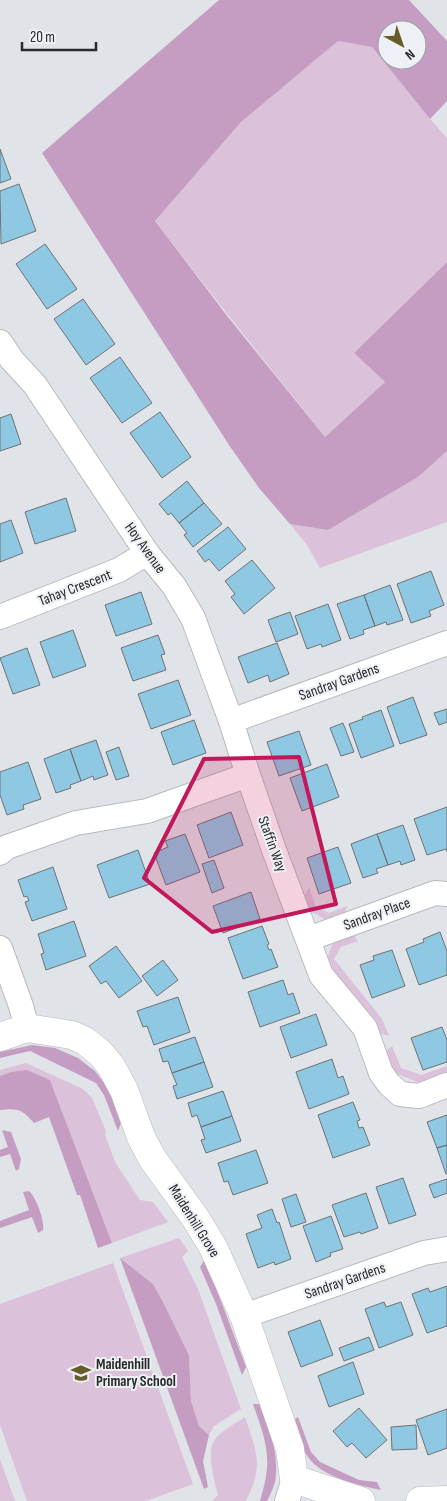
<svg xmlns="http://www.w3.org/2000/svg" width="447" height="1501" font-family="'Sofia Sans Condensed',sans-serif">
<rect width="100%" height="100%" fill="#e0e3e7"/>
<path fill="#dcc1da" d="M338 41 372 47 430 119 447 138V262L354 353 385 382 325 437C268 365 211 294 155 221L241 122Z
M447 451V522L320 568 307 545 290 524 328 530 418 477Z
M309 887 316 907 329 913 347 906 345 915 328 921 310 911 304 897Z
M353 934 358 941 341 947 334 959 382 1019 389 1036 378 1033 330 970 327 959 334 940Z
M392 1046 401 1068 421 1075 447 1066V1074L422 1084 393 1072 386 1051Z
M26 1063 83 1089 92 1098 106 1131 105 1135 115 1162 140 1200 153 1202 168 1222 112 1243 50 1080 0 1076V1070Z
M179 1238 188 1251 182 1257 198 1289 241 1409 214 1426 209 1435 199 1426 191 1401 189 1355 162 1300 153 1284 120 1258Z
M113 1263 193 1484 146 1501H27L0 1425V1304Z
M245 1417C257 1453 264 1465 246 1501H212L218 1495C215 1483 206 1452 214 1441 221 1430 235 1424 245 1417Z
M0 1459 15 1501H0Z"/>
<path fill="#c59dc2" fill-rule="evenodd" d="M219 0H409L447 41V101L430 119 372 47 338 41 241 122 155 221 228 317 325 437 385 382 354 353 447 262V451L418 477 328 530 290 524 259 488 229 445 42 153ZM387 30H417V60H387Z
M32 1045 55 1048 78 1058 95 1071 110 1091 121 1123 118 1131 104 1095 96 1083 30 1051 0 1058V1052Z
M27 1070 50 1080 112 1243 98 1248 80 1195H77L49 1117 34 1123C22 1109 18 1108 0 1110V1076L11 1072Z
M2 1130 11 1132 21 1159 19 1169 16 1171 10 1154 0 1157V1150L8 1147Z
M29 1191C36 1197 45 1221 43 1230L38 1233 32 1217 0 1228V1221L29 1210 23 1192Z
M120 1258 153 1284 162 1300 189 1355 191 1401 199 1426 209 1435 203 1461 208 1487 204 1489Z
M205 1259 246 1367 242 1375 216 1304 200 1267Z
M253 1404H261C269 1428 280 1456 275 1482 273 1489 270 1495 267 1501H260C273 1459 267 1444 253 1404Z
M298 1417 311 1452 320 1462 359 1480 377 1482 381 1490C357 1485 322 1477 308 1457 301 1447 298 1432 293 1421Z"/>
<path fill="#8fc8e2" stroke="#6e7376" d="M0 149 11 179 0 183Z
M19 184 36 231 1 244 0 191Z
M45 244 77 289 47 309 16 264Z
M83 299 115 344 86 365 54 319Z
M120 357 152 403 122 423 90 378Z
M160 412 191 457 162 478 130 433Z
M11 414 21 444 0 451V418Z
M187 481 204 503 179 523 171 513 168 515 159 504Z
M66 498 76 531 35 544 25 512Z
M204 503 222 524 193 547 184 535 187 533 179 523Z
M11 520 23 553 0 562V524Z
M228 527 246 549 219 571 209 559 205 562 197 551Z
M252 560 275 588 244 614 231 597 235 594 225 581Z
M431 571 444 605 429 611 431 616 411 623 397 584Z
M390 585 403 620 387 625 386 622 375 626 364 595Z
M141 592 152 624 116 636 105 605Z
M364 595 375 626 363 630 364 634 350 639 337 604Z
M328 604 341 640 322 647 321 644 307 649 295 616Z
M290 612 298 634 276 642 268 620Z
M73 630 86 666 53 678 40 642Z
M158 635 165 654 161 655 166 670 133 681 121 648Z
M277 643 289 674 270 682 268 675 248 683 238 657Z
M27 648 40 685 13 694 0 658Z
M178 680 191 715 151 729 138 694Z
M413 697 427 735 400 744 387 707Z
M447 709V722L439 725 434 713Z
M381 710 394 746 361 758 349 724 363 719 362 717Z
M194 720 206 753 173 765 161 732Z
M343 723 354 752 341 756 330 728Z
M299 731 311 765 279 776 267 742Z
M96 740 108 775 94 780 93 776 81 781 70 749Z
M119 747 129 776 116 780 106 752Z
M70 749 81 781 70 785 71 788 56 793 44 759Z
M28 762 41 799 23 805 24 809 7 815 0 795V772Z
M327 764 339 797 302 811 290 778Z
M447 807V852L446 849 427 855 414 819Z
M231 812 243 845 209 858 197 825Z
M403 825 415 860 401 865 400 861 388 865 377 834Z
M185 834 200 872 166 885 154 853 168 847 165 841Z
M377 834 388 865 376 869 378 873 363 878 351 844Z
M338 847 351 883 319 894 307 858Z
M138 850 150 884 109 898 97 865Z
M214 860 224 888 212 893 202 864Z
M53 867 67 909 32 921 25 902 29 901 27 896 24 897 18 880Z
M251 892 260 919 223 933 213 906Z
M74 921 86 956 46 970 41 954 44 953 38 934Z
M262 926 269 944 267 945 269 950 271 949 278 967 243 979 228 938Z
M440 932 447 951V975L419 985 406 949 424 942 423 939Z
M116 946 142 981 119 998 106 981 101 984 89 966Z
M392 950 405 986 372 998 360 965 374 960 373 956Z
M163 960 178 980 157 996 142 976Z
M283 980 288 995 293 993 300 1013 260 1027 248 992Z
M178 997 190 1032 154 1045 147 1026 143 1027 137 1011Z
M316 1014 327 1045 291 1058 280 1027Z
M442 1027 447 1040V1062L423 1070 411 1038Z
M195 1037 204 1062 172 1073 168 1061 163 1062 159 1049Z
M332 1059 338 1078 343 1076 349 1094 309 1109 296 1072Z
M204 1062 213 1087 177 1099 173 1086 177 1085 172 1073Z
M223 1091 232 1116 201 1127 197 1115 192 1117 188 1103Z
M353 1102 360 1120 357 1121 359 1128 363 1127 370 1145 333 1158 318 1115Z
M447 1115V1145L437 1148 427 1122Z
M232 1116 241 1141 206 1153 201 1140 205 1139 201 1127Z
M447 1145V1174H446L437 1148Z
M256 1150 268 1183 233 1195 228 1181 224 1182 218 1163Z
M403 1178 416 1215 389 1224 376 1187Z
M447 1179V1193L434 1198 429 1185Z
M366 1193 378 1228 361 1234 360 1232 344 1237 332 1205Z
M296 1194 306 1222 291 1227 282 1199Z
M272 1209 277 1223 279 1222 291 1259 275 1265 274 1262 258 1268 246 1234 262 1228 257 1215Z
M331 1216 343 1249 330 1253 331 1256 316 1262 303 1226Z
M447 1286V1326L427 1333 412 1294 428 1288 430 1292Z
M384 1302 386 1307 401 1302 413 1335 379 1348 365 1309Z
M320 1320 333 1355 301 1367 288 1332Z
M369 1337 374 1350 344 1361 339 1348Z
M353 1362 364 1394 329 1407 318 1376Z
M359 1408 387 1440 366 1458 352 1443 347 1447 333 1431Z
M447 1409V1448L428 1455 416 1420Z
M416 1425 417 1449 392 1450 391 1427Z"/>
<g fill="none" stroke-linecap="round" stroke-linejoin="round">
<defs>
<path id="minor" d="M0 342 12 360 35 385 147 553 174 586 193 618 231 721 248 775
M0 617 119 570 147 553
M231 721 447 643
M0 853 7 847 76 823 147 811 248 775 274 850 321 975 365 1028 381 1073 389 1084 400 1094 419 1096 447 1085
M308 939 435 893 447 894
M0 948 21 1006 27 1028
M244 1316 424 1253 447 1249
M287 1501 294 1479"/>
<path id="tertiary" d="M0 1037 27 1028 72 1035 85 1041 100 1053 111 1066 124 1090 141 1137 152 1158 196 1219 213 1247 244 1316 290 1449 294 1479 361 1501
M420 1501 447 1500"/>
</defs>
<use href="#minor" stroke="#b8babf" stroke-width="26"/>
<use href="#tertiary" stroke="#b8babf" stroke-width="29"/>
<use href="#minor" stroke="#fff" stroke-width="24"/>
<use href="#tertiary" stroke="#fff" stroke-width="28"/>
</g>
<path fill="#c2185b" fill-opacity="0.2" stroke="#c2185b" stroke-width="4" stroke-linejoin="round" d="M299 757 336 904 212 932 144 878 204 759Z"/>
<defs>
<symbol id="school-bare" viewBox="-9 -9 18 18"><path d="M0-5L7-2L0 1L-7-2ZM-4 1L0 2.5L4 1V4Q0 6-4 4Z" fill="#675b28" stroke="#edf0f5" stroke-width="2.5" paint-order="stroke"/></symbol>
</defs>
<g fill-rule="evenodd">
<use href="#school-bare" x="67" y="1359" width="28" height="28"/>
</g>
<g text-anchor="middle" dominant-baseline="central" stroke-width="4" stroke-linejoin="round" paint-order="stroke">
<g font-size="15" fill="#28292b" stroke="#edf0f5">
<text transform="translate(145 548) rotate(54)">Hoy Avenue</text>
<text transform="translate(75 588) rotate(-21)">Tahay Crescent</text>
<text transform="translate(339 682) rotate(-20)">Sandray Gardens</text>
<text transform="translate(272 844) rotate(70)">Staffin Way</text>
<text transform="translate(377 914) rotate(-20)">Sandray Place</text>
<text transform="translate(194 1221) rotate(58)">Maidenhill Grove</text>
<text transform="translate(345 1281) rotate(-19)">Sandray Gardens</text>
</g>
<g font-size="15" font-weight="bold" fill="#28292b" stroke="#edf0f5" text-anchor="start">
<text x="96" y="1364">Maidenhill<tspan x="96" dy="17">Primary School</tspan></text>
</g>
</g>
<g transform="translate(402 45) rotate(140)"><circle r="24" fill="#edf0f5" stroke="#9ea0a4"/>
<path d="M0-4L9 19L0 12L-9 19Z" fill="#675b28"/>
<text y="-8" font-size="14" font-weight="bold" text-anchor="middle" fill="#28292b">N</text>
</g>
<path d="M22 42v8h74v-8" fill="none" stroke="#28292b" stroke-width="2.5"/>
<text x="30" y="42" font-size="15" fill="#28292b" stroke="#edf0f5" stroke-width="4" paint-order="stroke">20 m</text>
</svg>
